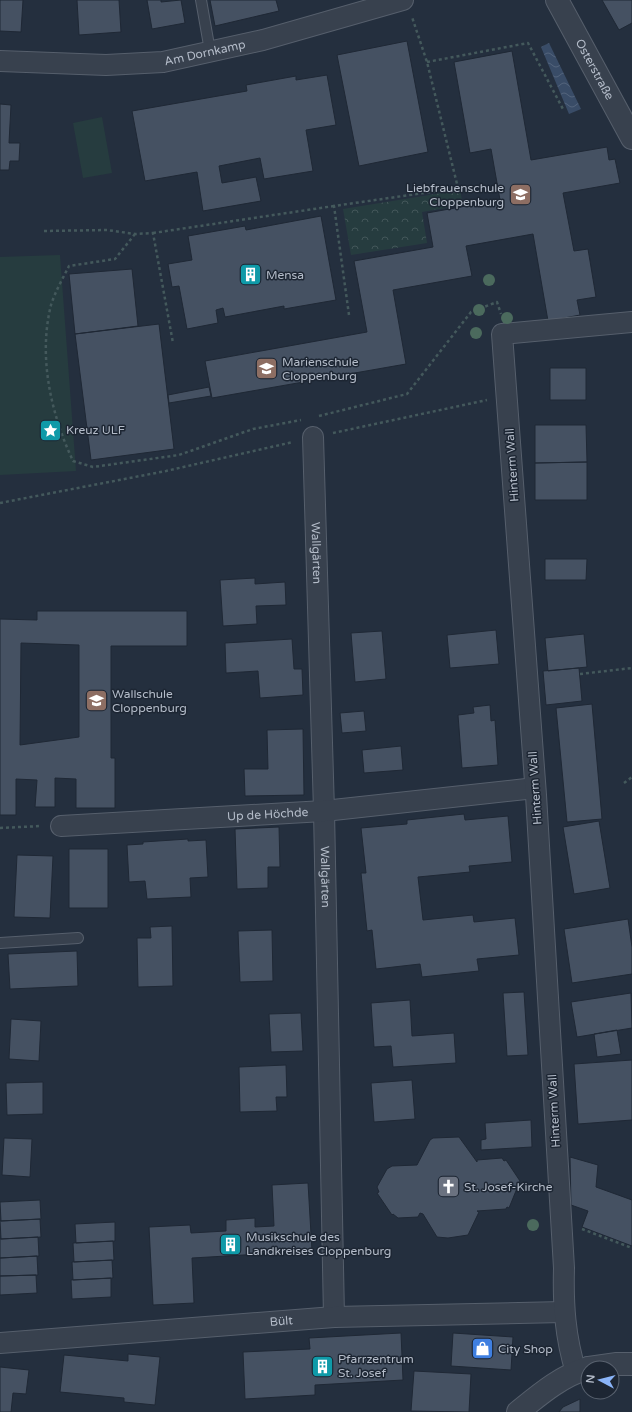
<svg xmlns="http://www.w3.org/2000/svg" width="632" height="1412" font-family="'Varela Round',sans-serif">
<defs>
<pattern id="forest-crowns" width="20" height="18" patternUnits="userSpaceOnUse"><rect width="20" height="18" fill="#263c3f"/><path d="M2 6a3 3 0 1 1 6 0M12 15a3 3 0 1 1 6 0" fill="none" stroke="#435659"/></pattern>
<pattern id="water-waves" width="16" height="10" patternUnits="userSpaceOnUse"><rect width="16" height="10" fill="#394c67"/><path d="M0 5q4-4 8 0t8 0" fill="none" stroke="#53647b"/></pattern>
</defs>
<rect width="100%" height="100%" fill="#242f3e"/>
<path fill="url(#forest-crowns)" d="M460 190 463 205 422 212 427 243 351 255 343 209Z"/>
<path fill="#263c3f" d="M102 117 112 173 83 178 73 123Z
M60 255 76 471 0 475V257Z"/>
<path fill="url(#water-waves)" d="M549 43 581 109 569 114 541 47Z"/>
<path fill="#455162" stroke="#1f2835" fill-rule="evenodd" d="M0 0H23L21 32 0 31Z
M77 0H119L121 32 79 35Z
M147 0H161V2L181 0 185 23 152 29Z
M210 0H276L279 11 215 26Z
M602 0H632V23L619 30Z
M407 41 428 152 359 166 337 55Z
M512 51 531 160 607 147 609 160 615 159 620 183 563 193 574 251 588 249 596 297 577 300 580 315 548 321 533 234 466 246 472 276 393 290 406 364 212 398 205 361 367 332 354 261 433 247 427 213 500 200 491 149 470 153 454 62Z
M327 75 336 125 306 130 313 171 264 179 260 158 219 166 222 183 256 177 261 201 203 211 197 172 145 181 132 111 247 91 246 85 296 76V80Z
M0 104 11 105 9 143H20L19 161H10L9 170H0Z
M321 216 336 300 284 309V306L225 317 223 308 216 310 218 323 187 329 179 286 172 287 168 264 192 260 188 236 245 226 246 230Z
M132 269 138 326 75 334 69 274Z
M159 324 174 449 91 460 75 334Z
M550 368H586V400H550Z
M209 387 211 396 169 403 168 395Z
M535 425H586L587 462 535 463Z
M587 462V500H535V463Z
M545 559H587L586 580H545Z
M255 578V584L285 582 286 605 256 606 257 624 223 626 220 580Z
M37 611H187V646H111V758H115V808H76V779L55 778V807H35L37 780 16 779V815H0V619L37 620ZM21 643 79 645V737L20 745Z
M496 630 499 664 450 668 447 635Z
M382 631 386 679 355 682 351 633Z
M584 634 587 667 548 671 545 638Z
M292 639 294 669H302L303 695 260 698 258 671 226 673 225 643Z
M579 668 582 701 546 705 543 671Z
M592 704 602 819 567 822 556 708Z
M490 705 491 721 495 720 498 765 462 768 458 715 474 713 473 707Z
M364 711 366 731 342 733 340 713Z
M303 729 304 795 245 796 244 769H268L267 730Z
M401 746 403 770 364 773 362 750Z
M464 814 465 820 508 816 512 862 469 866 470 872 418 877 423 920 473 915 474 922 515 918 519 955 477 959 479 971 422 977 420 964 376 969 372 930 367 931 361 873H366L361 828 407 824V820Z
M599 821 610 888 574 894 563 827Z
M279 827 280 867H268V888L237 889 235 829Z
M188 839V841L206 840 208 877 190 878 191 897 147 899 145 881 129 882 127 845 143 844V842Z
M69 849H108V908H69Z
M17 855 53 856 50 918 14 917Z
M628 919 632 947V974L572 983 564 929Z
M172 926 173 986 138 987 137 938H151L150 927Z
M272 930 273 981 240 982 238 931Z
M77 951 78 986 10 989 8 954Z
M524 992 528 1055 507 1056 503 993Z
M631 993 632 1028 577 1037 571 1002Z
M410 1000 412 1036 454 1033 456 1063 393 1067 391 1046 374 1047 371 1003Z
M301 1013 303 1051 271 1052 269 1014Z
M11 1019 41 1021 39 1061 9 1059Z
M617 1030 621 1054 597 1057 594 1034Z
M632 1060V1120L578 1124 574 1064Z
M286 1065 287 1097H276L277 1111 240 1112 239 1067Z
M412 1080 415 1119 374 1122 371 1083Z
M43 1082V1114L7 1115 6 1083Z
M531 1120 532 1147 481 1150V1140L486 1139 485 1123Z
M459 1137 477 1162V1160L502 1158 504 1161 506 1160 520 1181 509 1208 507 1207 506 1209 477 1211 479 1212 468 1235 448 1238 437 1237 423 1214 420 1213 418 1217 398 1218 393 1214 392 1215 377 1193 379 1192 377 1187 387 1169 392 1166 417 1165 430 1140 433 1138Z
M4 1138 32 1139 30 1177 2 1175Z
M570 1157 598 1165 596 1187 632 1200V1246L582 1227 588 1211 571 1205Z
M308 1183 312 1251 192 1258 194 1303 153 1305 149 1227 190 1225 191 1233 226 1231V1220L255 1218V1227L274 1226 272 1185Z
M40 1200 41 1219 1 1221 0 1202Z
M40 1219 41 1237 1 1239 0 1221Z
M115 1222V1241L76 1243 75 1224Z
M38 1237 39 1256 0 1258V1239Z
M113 1241 114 1260 74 1262 73 1243Z
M37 1256 38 1275 0 1276V1258Z
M112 1260 113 1278 73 1280 72 1262Z
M36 1275 37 1293 0 1295V1276Z
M111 1278V1297L72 1299 71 1280Z
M401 1333 403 1380 315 1385V1395L245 1399 243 1352 310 1349 309 1338Z
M453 1333 513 1337 511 1370 451 1366Z
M128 1354 160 1357 155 1405 124 1402V1398L60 1392 64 1355 128 1361Z
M0 1367 29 1370 26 1394 13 1393 11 1412H0Z
M414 1371 471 1374 469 1412 411 1411Z
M580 1399V1412H559L563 1407Z"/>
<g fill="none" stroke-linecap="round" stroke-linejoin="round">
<defs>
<path id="service" d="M201 0 210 51
M0 943 78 938"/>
<g id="minor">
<path id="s1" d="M0 61 106 65 163 62 263 40 403 0"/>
<path id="s2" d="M313 437 324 811 334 1317"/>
<path id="s3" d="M61 826 324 811 535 788"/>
<path id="s4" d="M0 1343 334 1317 563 1312"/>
<path d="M576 1372C565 1337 563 1304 564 1268L536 795 502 334 632 322"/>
</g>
<g id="tertiary">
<path id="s5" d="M557 0 632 138"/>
<path d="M589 1368 617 1364H632"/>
<path d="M518 1412C539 1395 561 1376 588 1368"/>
</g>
</defs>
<use href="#service" stroke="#565f6c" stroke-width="12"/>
<use href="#minor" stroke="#565f6c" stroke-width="22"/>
<use href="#tertiary" stroke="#565f6c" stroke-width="24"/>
<path stroke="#44595c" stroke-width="2.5" stroke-dasharray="3 3" stroke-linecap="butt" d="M427 62 528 43 564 111
M44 231 107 230 135 234 153 233 173 343
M153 233 334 206
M135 234 115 259 69 266C63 278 55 292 51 305 38 357 51 414 73 461L93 467 179 455 253 429 301 420
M349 315 334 206 458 188 427 62 412 17
M319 416 407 394 471 312 497 302 501 314
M333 433 487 400
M0 503 166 471 293 442
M580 674 632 668
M624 783 632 777
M0 828 41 826
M582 1229 632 1248"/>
<use href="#service" stroke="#38414e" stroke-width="10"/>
<use href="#minor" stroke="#38414e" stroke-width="20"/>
<use href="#tertiary" stroke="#38414e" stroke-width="22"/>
</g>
<g fill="#4b6a5d">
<circle cx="489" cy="280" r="6"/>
<circle cx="479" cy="310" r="6"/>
<circle cx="507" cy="318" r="6"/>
<circle cx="476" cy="333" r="6"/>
<circle cx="533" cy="1225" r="6"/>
</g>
<defs>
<symbol id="school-square" viewBox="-11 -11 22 22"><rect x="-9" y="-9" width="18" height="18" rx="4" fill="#8d6e63" stroke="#1d2633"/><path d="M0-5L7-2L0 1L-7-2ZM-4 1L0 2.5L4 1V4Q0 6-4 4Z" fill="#fff"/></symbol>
<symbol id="building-square" viewBox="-11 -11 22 22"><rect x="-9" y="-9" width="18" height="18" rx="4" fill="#0f9aa8" stroke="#1d2633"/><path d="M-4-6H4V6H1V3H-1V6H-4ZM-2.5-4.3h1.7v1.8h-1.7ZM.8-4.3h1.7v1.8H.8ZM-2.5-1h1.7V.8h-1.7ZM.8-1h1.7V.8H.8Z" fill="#fff"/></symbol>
<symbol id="sight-square" viewBox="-11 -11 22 22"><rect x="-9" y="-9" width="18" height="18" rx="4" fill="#0f9aa8" stroke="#1d2633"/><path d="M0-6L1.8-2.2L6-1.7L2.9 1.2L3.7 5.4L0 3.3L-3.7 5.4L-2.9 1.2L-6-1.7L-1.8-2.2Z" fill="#fff"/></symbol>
<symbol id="church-square" viewBox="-11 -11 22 22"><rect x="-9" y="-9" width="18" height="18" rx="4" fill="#6b7280" stroke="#1d2633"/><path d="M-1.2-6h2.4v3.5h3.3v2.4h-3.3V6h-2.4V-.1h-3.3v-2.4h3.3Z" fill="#fff"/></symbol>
<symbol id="shop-square" viewBox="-11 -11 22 22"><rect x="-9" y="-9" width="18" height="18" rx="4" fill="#3f7fe0" stroke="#1d2633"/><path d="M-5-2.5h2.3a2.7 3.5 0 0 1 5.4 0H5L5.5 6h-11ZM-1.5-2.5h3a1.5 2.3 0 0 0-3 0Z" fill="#fff"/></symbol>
</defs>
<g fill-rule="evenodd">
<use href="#school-square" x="508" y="182" width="25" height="25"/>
<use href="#building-square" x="238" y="262" width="25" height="25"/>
<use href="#school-square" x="254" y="356" width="25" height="25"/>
<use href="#sight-square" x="38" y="418" width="25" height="25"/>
<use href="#school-square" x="84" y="688" width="25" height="25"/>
<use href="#church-square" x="436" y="1174" width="25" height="25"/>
<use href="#building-square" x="218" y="1232" width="25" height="25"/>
<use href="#shop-square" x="470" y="1336" width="25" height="25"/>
<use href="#building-square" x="310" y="1354" width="25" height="25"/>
</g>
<g text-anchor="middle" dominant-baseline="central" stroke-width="3" stroke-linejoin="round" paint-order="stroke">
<g font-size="12" fill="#b4bcc9" stroke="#1d2633">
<text stroke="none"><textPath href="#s1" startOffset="206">Am Dornkamp</textPath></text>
<text stroke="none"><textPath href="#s5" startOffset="79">Osterstraße</textPath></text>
<text transform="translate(512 465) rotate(-94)">Hinterm Wall</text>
<text stroke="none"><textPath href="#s2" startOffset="116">Wallgärten</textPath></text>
<text transform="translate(535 788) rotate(-94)">Hinterm Wall</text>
<text stroke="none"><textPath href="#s3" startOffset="207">Up de Höchde</textPath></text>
<text stroke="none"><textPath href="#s2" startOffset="440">Wallgärten</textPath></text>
<text transform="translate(554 1111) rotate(-93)">Hinterm Wall</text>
<text stroke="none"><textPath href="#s4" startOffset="282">Bült</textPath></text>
</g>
<g font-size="12" fill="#b4bcc9" stroke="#1d2633" text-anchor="start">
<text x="504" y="188" text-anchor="end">Liebfrauenschule<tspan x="504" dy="14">Cloppenburg</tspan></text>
<text x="266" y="275">Mensa</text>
<text x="282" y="362">Marienschule<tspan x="282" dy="14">Cloppenburg</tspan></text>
<text x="66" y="430">Kreuz ULF</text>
<text x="112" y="694">Wallschule<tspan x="112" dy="14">Cloppenburg</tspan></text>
<text x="464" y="1187">St. Josef-Kirche</text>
<text x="246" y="1237">Musikschule des<tspan x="246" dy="14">Landkreises Cloppenburg</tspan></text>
<text x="498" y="1349">City Shop</text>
<text x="338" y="1359">Pfarrzentrum<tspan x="338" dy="14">St. Josef</tspan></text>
</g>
</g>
<g transform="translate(600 1380) rotate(277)"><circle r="19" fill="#1d2633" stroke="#59626f"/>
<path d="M0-3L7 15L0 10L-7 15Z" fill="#8ab4f8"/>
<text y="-6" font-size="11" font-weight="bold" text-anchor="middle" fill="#b4bcc9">N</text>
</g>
</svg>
